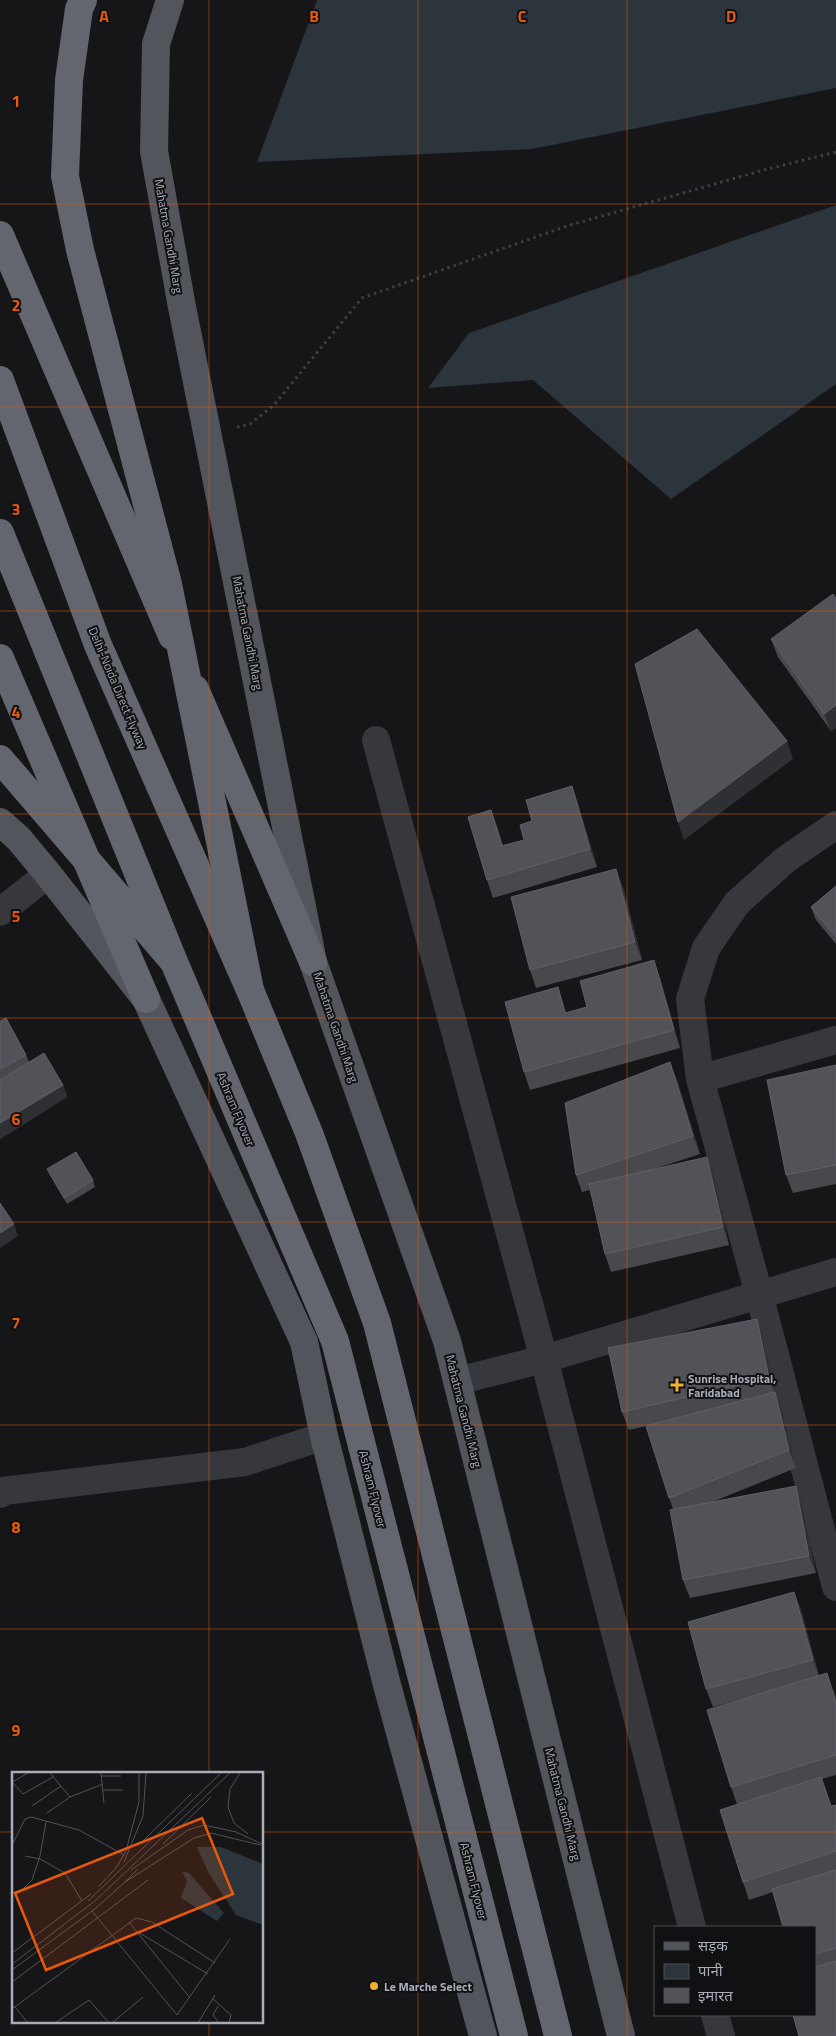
<svg xmlns="http://www.w3.org/2000/svg" width="836" height="2036" font-family="'Titillium Web','Noto Sans Devanagari',sans-serif">
<rect width="100%" height="100%" fill="#161618"/>
<path fill="#2c353c" d="M317 0H836V88L532 149 257 162Z
M836 205V384L671 499 533 380 428 388 469 333Z"/>
<g fill="none" stroke-linecap="round" stroke-linejoin="round">
<path stroke="#3d3f44" stroke-width="3" stroke-dasharray="2.5 4" stroke-linecap="butt" d="M237 427 250 424 273 406 362 298 567 226 764 170 836 152"/>
<path stroke="#37383d" stroke-width="28" d="M376 740 544 1359 692 1927
M836 825 785 860 737 903 706 948 690 999 700 1079 759 1294 836 1587
M0 912 48 874
M700 1079 836 1040
M457 1381 544 1359 836 1272
M0 1494 3 1491 245 1462 324 1436
M715 2015 721 2036"/>
<path stroke="#53555c" stroke-width="28" d="M170 0 156 44 154 151 182 307 313 962 447 1341 621 2036
M0 822 19 839 48 874 146 999 304 1342 324 1436 387 1685 483 2036"/>
<path stroke="#63666e" stroke-width="28" d="M0 235 172 636
M0 380 98 645 250 990 309 1133 377 1323 558 2036
M0 533 174 962 335 1341 514 2036
M0 658 146 999
M195 689 313 962"/>
<path stroke="#63666e" stroke-width="28" d="M83 0 79 9 69 80 65 176 80 250 168 584 250 990
M0 759 174 962"/>
</g>
<path fill="#47494d" d="M836 598V728L831 731 778 657 771 639Z
M572 786 578 804 597 867 493 898 487 880 491 810 503 845 524 840 532 821Z
M836 886V944L816 920 811 907Z
M623 887 642 960 536 988 530 970Z
M660 978 680 1048 530 1090 524 1072 558 987 566 1013 587 1007Z
M0 1021 26 1055 29 1062 63 1085 67 1097 0 1139Z
M836 1065V1184L793 1193 786 1175Z
M677 1080 700 1154 651 1170 707 1157 714 1175 729 1245 611 1272 605 1254 590 1190 582 1192 576 1175Z
M47 1169 93 1180 95 1187 67 1204 50 1175Z
M757 1319 763 1337 775 1392 782 1410 796 1468 712 1502 796 1486 802 1504 816 1573 690 1598 683 1580 673 1509 646 1426 629 1430 622 1412Z
M794 1592 801 1610 819 1676 834 1691 836 1699V1775L822 1779 831 1806 836 1805V2036L815 2015V1927L773 1892 749 1900 743 1882 737 1804 731 1787 766 1692 713 1707 706 1689Z"/>
<path fill="#2f3033" d="M836 705V728L831 731 824 714Z
M787 741 793 759 684 840 678 822Z
M572 786 578 804 597 867 590 849Z
M491 810 498 828 508 864 502 846Z
M616 869 623 887 642 960 635 942Z
M654 960 660 978 680 1048 674 1030Z
M558 987 564 1005 571 1031 565 1013Z
M670 1062 677 1080 700 1154 693 1136Z
M63 1085 67 1097 0 1139V1123Z
M707 1157 714 1175 729 1245 723 1227Z
M14 1224 18 1236 0 1248V1233Z
M757 1319 763 1337 776 1396 769 1378Z
M775 1392 782 1410 796 1468 789 1450Z
M796 1486 802 1504 816 1573 809 1556Z
M794 1592 801 1610 819 1677 813 1660Z
M827 1673 836 1699V1703Z"/>
<path fill="#525359" stroke="#5f6168" d="M833 594 836 598V705L824 714 771 639Z
M697 629 787 741 678 822 635 664Z
M572 786 590 849 487 880 468 817 491 810 502 846 524 840 520 825 532 821 526 800Z
M616 869 635 942 530 970 511 897Z
M836 886V937L811 907Z
M654 960 674 1030 524 1072 505 1002 558 987 565 1013 587 1007 580 981Z
M6 1018 26 1055 0 1069V1021Z
M44 1053 63 1085 0 1123V1080Z
M670 1062 693 1136 576 1175 565 1103Z
M836 1065V1165L786 1175 767 1080Z
M76 1152 93 1180 64 1198 47 1169Z
M707 1157 723 1227 605 1254 589 1184Z
M0 1203 14 1224 0 1233Z
M757 1319 769 1378 622 1412 608 1348Z
M775 1392 789 1450 669 1498 646 1426Z
M796 1486 809 1556 683 1580 670 1510Z
M794 1592 813 1660 706 1689 688 1622Z
M827 1673 836 1703V1755L731 1787 707 1710Z
M821 1777 831 1806 836 1805V1851L743 1882 720 1810Z
M836 1870V1948L815 1954V1927H783L772 1889Z
M836 1961V2036H799L793 2015H815V1967Z"/>
<path fill="none" stroke="#e8590c" stroke-width="1" stroke-opacity="0.55" d="M209 0V1774M418 0V2036M627 0V2036M0 204H836M0 407H836M0 611H836M0 814H836M0 1018H836M0 1222H836M0 1425H836M0 1629H836M0 1832H14M262 1832H836M209 2022V2036"/>
<g fill="#f2b134" stroke="#111113" stroke-width="2">
<path d="M674.5 1377.5h5v5h5v5h-5v5h-5v-5h-5v-5h5z"/>
<circle cx="374" cy="1986" r="5"/>
</g>
<g text-anchor="middle" dominant-baseline="central" stroke-width="4" stroke-linejoin="round" paint-order="stroke">
<g font-size="12" fill="#a8adb8" stroke="#111113">
<text transform="translate(169 236) rotate(80)">Mahatma Gandhi Marg</text>
<text transform="translate(248 633) rotate(79)">Mahatma Gandhi Marg</text>
<text transform="translate(118 688) rotate(67)">Delhi-Noida Direct Flyway</text>
<text transform="translate(336 1027) rotate(71)">Mahatma Gandhi Marg</text>
<text transform="translate(236 1109) rotate(67)">Ashram Flyover</text>
<text transform="translate(464 1411) rotate(76)">Mahatma Gandhi Marg</text>
<text transform="translate(373 1489) rotate(76)">Ashram Flyover</text>
<text transform="translate(563 1804) rotate(76)">Mahatma Gandhi Marg</text>
<text transform="translate(474 1881) rotate(76)">Ashram Flyover</text>
</g>
<g font-size="12" font-weight="bold" fill="#a8adb8" stroke="#111113" text-anchor="start">
<text x="688" y="1378">Sunrise Hospital,<tspan x="688" dy="14">Faridabad</tspan></text>
<text x="384" y="1986">Le Marche Select</text>
</g>
</g>
<g transform="translate(12 1772)">
<rect width="251" height="251" fill="#161618"/>
<path d="M185 75H209L251 92V153L224 143 196 100ZM170 99 177 101 212 141 205 149 169 126 175 109Z" fill="#2c353c"/>
<path fill="none" stroke="#505258" stroke-width="1" d="M16 1 0 10 11 22 41 5M38 1 58 25M89 1 92 31M228 1 218 17 216 35 222 51 236 62M89 4H109M91 18H111M20 34 49 14M35 41 58 25 91 12M131 69 180 21M151 72 199 25M0 73 13 47 19 45 67 58 112 83M13 84 28 87 53 101 70 129M112 90 131 44 134 1M119 98 176 58 192 53 224 60 252 73M113 110 126 97M86 115 104 96 114 79 127 30V1M0 121 10 118 20 108 28 84 34 50M76 129 209 1M80 139 165 243 218 167M117 150 178 226M126 160 196 202M0 181 79 122M0 192 83 129 218 1M0 198 84 136 113 110 182 66 199 61 248 73M0 210 136 108M201 227 219 243 217 251M206 234 201 243 207 251M3 235 16 251M0 237 124 146 140 150 203 191M43 251 77 228 97 251M100 251 131 225M186 251 203 223"/>
<path fill="#e8590c" fill-opacity="0.15" stroke="#e8590c" stroke-width="2.5" d="M190 46 221 122 34 198 3 121Z"/>
<rect width="251" height="251" fill="none" stroke="#a8adb8" stroke-width="2.5"/>
</g>
<g font-size="16" text-anchor="middle" font-weight="bold" fill="#e8590c" stroke="#111113" stroke-width="4" stroke-linejoin="round" paint-order="stroke">
<text x="104" y="22">A</text>
<text x="314" y="22">B</text>
<text x="522" y="22">C</text>
<text x="731" y="22">D</text>
<text x="16" y="107">1</text>
<text x="16" y="311">2</text>
<text x="16" y="515">3</text>
<text x="16" y="718">4</text>
<text x="16" y="922">5</text>
<text x="16" y="1125">6</text>
<text x="16" y="1329">7</text>
<text x="16" y="1533">8</text>
<text x="16" y="1736">9</text>
</g>
<rect x="654" y="1926" width="162" height="90" fill="#111113" stroke="#4d4f55"/>
<rect x="664" y="1942" width="25" height="8" fill="#53555c" stroke="#4d4f55"/>
<text x="698" y="1951" font-size="15" fill="#a8adb8">सड़क</text>
<rect x="664" y="1964" width="25" height="15" fill="#2c353c" stroke="#4d4f55"/>
<text x="698" y="1976" font-size="15" fill="#a8adb8">पानी</text>
<rect x="664" y="1988" width="25" height="15" fill="#525359" stroke="#4d4f55"/>
<text x="698" y="2001" font-size="15" fill="#a8adb8">इमारत</text>
</svg>
